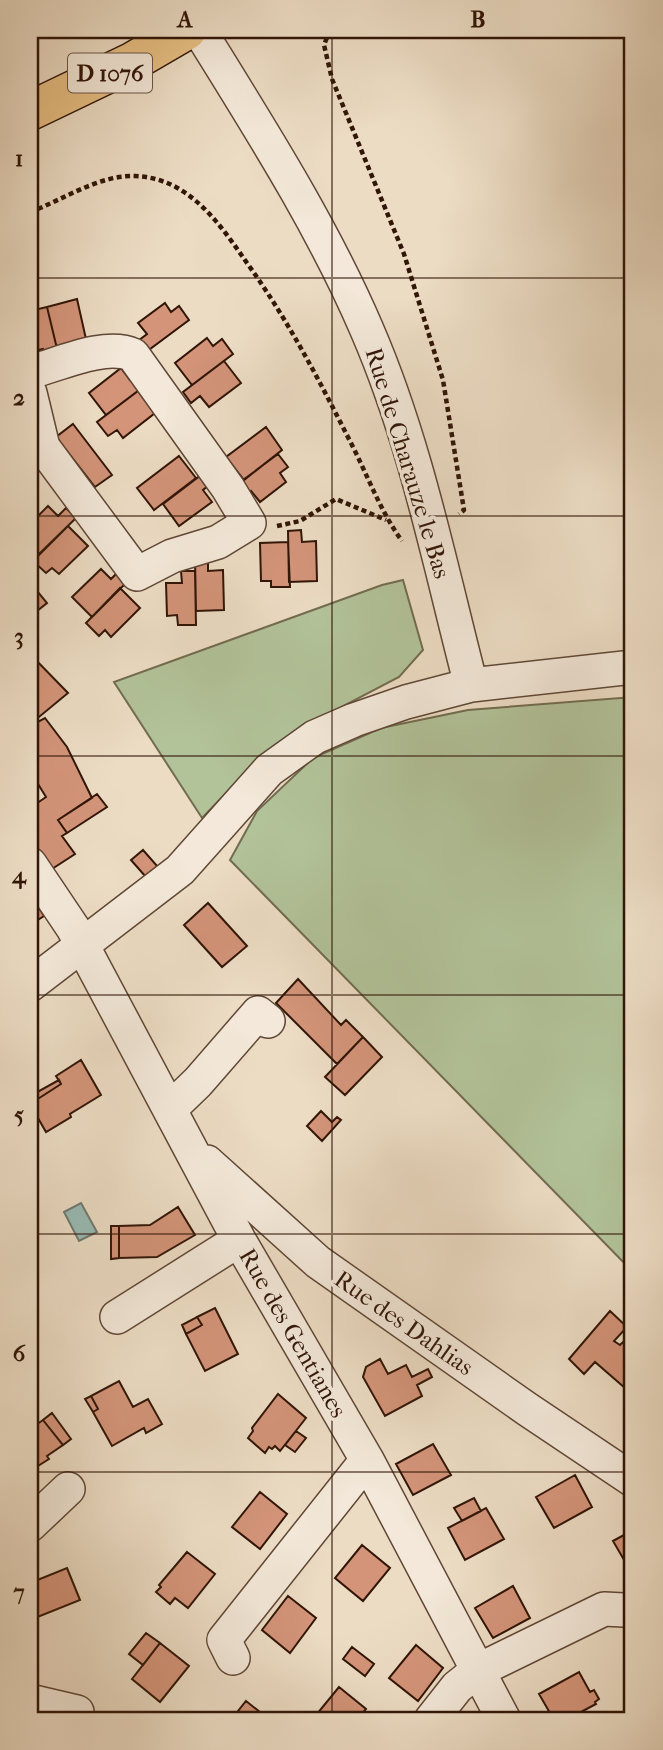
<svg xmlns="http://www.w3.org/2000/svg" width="663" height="1750" font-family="'IM FELL French Canon',serif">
<rect width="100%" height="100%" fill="#ecdcc4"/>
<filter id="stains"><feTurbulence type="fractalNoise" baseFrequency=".00286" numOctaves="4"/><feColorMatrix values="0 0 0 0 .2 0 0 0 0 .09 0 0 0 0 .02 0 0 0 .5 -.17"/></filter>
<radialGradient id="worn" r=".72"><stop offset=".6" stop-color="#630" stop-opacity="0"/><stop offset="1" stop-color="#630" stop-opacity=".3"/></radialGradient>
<path fill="#b2c299" stroke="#726c50" stroke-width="2" d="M403 580 423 650 399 677 303 727 257 761 202 818 114 682 382 585Z
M633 697V1272L230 860 257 811 313 758 381 728 468 710Z"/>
<path fill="#99bbb6" stroke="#6f7970" stroke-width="2" d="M81 1203 97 1232 79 1241 64 1212Z"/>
<path fill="#d39479" stroke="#311507" stroke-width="2" d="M77 299 86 339 59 357 47 307Z
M165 303 171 312 179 306 189 320 146 352 138 341 147 334 138 323Z
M47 307 59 357 46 360 43 349 30 352V311Z
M207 338 213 346 222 339 233 354 192 385 175 363Z
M224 361 241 383 209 407 200 396 191 403 183 392Z
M121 368 130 380 139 373 147 384 106 415 89 393Z
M138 391 155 413 123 438 117 430 108 436 97 422Z
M73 424 112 475 95 487 56 437Z
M266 427 282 450 244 480 226 457Z
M278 454 288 467 280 473 286 482 260 502 251 491 243 497 235 486Z
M179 456 196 478 154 510 137 488Z
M205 472 213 482 203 490 212 502 179 526 163 504Z
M48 506 58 516 66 508 76 518 39 554 30 545V524Z
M68 526 88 546 59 574 52 568 46 573 33 561Z
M301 530 302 542 316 541 317 581 289 582 288 531Z
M288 542 290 587H271V581H261L260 543Z
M195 559H208V571L223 570 224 610 196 611Z
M101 569 111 579 119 571 128 581 92 617 72 597Z
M181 571H195L196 625H178L177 615 167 616 166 583H182Z
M33 586 47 603 32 615 30 612V589Z
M120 588 140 608 111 637 105 630 99 636 86 623Z
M30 654 68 693 39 717 30 708Z
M45 718 67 747 92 798 58 820 67 833 62 836 75 854 52 869 30 840V808L46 797 30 771V726Z
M97 794 107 807 67 833 58 820Z
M143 850 158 867 145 876 131 860Z
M35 901 44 916 30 925V905Z
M208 903 247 946 222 967 184 925Z
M298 979 341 1025 346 1020 363 1037 337 1064 276 1003Z
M363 1037 382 1057 345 1095 325 1077Z
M81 1060 101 1095 70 1114 71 1117 46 1132 30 1104 61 1084 56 1076Z
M59 1080 61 1084 30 1104V1096Z
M321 1111 332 1122 337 1117 341 1120 322 1141 307 1126Z
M178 1207 195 1235 157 1257 119 1258V1226L150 1225Z
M111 1226H119V1258L111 1259Z
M215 1308 238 1354 205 1371 186 1334 202 1325 197 1317Z
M610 1311 627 1327 614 1341 620 1345 623 1342 633 1350V1378L625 1388 595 1362 584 1374 569 1359Z
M197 1317 202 1325 186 1334 182 1325Z
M380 1359 388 1374 406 1365 412 1377 428 1369 432 1377 417 1385 422 1396 385 1416 363 1377 366 1367Z
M119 1381 133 1407 148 1399 162 1424 146 1433 144 1428 112 1446 93 1412 98 1409 91 1396Z
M278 1394 306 1418 280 1451 275 1446 272 1449 269 1447 265 1453 248 1438 253 1431 252 1428Z
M91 1396 98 1409 93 1412 85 1399Z
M52 1413 71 1439 63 1445 43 1420Z
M43 1420 63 1445 47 1456 49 1459 30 1471V1429Z
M296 1431 306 1438 295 1452 285 1445Z
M433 1444 451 1475 413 1495 396 1464Z
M575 1475 592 1507 554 1528 536 1497Z
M260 1492 287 1514 260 1549 232 1527Z
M474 1498 481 1511 462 1521 454 1508Z
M486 1508 504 1539 465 1560 448 1528Z
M633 1530V1571L631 1572 613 1541Z
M362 1545 390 1568 363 1601 335 1578Z
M187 1552 215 1574 188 1608 175 1598 170 1604 156 1592 161 1587 159 1585Z
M67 1568 80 1600 30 1620V1583Z
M513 1586 530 1618 493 1638 475 1608Z
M288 1596 316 1618 290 1653 262 1630Z
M146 1633 160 1643 143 1665 129 1654Z
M160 1643 189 1666 160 1702 132 1679Z
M416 1645 443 1668 418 1701 389 1678Z
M352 1647 374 1664 365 1676 343 1659Z
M579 1672 590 1692 594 1690 599 1699 595 1702 596 1704 566 1720H554L539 1694Z
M339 1687 366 1709 357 1720H312Z
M246 1701 270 1720H231Z"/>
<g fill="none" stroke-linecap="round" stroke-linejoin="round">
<defs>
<path id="minor" d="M199 30C259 127 322 225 367 330 416 443 440 566 471 685
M30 369 37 370C64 362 107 343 133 355L228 488 249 523 218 542 172 556 137 574 43 447 30 393
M30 864 73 928 239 1240 367 1460 504 1720
M30 985 180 870 269 770 315 737 354 720 406 702 471 685 633 667
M170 1109 198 1082 258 1013 268 1021
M207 1162 318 1262 527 1409 633 1480
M117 1317 239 1240
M30 1525 68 1489
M233 1658 224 1640 367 1460
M30 1701 77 1712
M431 1720 457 1687 477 1671 604 1609 624 1610"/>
<path id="major" d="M30 111 132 62 187 30"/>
</defs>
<use href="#minor" stroke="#604736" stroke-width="36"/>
<use href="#major" stroke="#311507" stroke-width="41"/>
<path stroke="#311507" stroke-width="4.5" stroke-dasharray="5 3.5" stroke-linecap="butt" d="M330 30 324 45 332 79 404 254 443 380 464 510 459 514
M30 212C63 200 98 175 135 176 189 178 219 223 247 263 290 323 320 382 353 447 369 479 381 512 402 541
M277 526 300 521 336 499 386 520"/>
<use href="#minor" stroke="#f3e8d9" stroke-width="33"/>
<use href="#major" stroke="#e6be82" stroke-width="38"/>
</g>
<path fill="none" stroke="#311507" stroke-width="2" stroke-opacity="0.55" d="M332 30V1720M30 278H633M30 516H633M30 756H633M30 995H633M30 1234H633M30 1472H633"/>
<g text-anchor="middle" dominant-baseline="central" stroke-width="7" stroke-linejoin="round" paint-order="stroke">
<rect fill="#f3e8d9" stroke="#6b5446" stroke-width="2" x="68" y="53.5" width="84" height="39" rx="5"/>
<g font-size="23" font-weight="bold" fill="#311507">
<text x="110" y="73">D 1076</text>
</g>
<g font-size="24" fill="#311507" stroke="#f3e8d9">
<text transform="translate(408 463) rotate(73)">Rue de Charauze le Bas</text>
<text transform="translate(404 1323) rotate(35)">Rue des Dahlias</text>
<text transform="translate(293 1333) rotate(60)">Rue des Gentianes</text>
</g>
</g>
<rect width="663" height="1750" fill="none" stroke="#ecdcc4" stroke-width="77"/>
<rect x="38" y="38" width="586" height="1674" fill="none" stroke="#311507" stroke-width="2.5"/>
<g font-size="23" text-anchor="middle" font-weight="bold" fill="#311507">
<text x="185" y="27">A</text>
<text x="478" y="27">B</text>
<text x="19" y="166">1</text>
<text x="19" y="405">2</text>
<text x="19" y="644">3</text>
<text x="19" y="883">4</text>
<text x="19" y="1122">5</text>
<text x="19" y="1361">6</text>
<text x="19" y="1600">7</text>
</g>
<rect width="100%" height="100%" filter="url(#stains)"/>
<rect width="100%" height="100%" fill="url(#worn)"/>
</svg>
